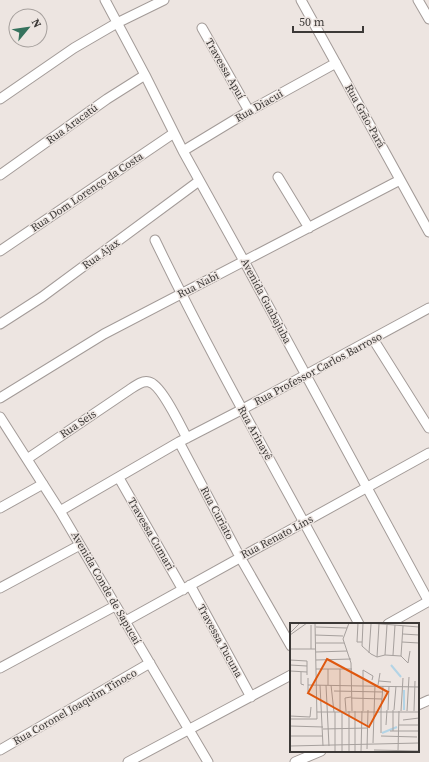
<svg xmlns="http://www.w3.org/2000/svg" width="429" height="762" font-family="'Source Serif 4',serif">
<rect width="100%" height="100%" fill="#ede5e1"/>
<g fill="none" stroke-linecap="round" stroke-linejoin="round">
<defs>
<path id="minor" d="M105 0 145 75 183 151 244 261 429 602
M301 0 429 232
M418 0 429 19
M202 28 249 111
M0 99 74 48 117 23 164 0
M183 151 249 111 336 63
M0 175 107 99 145 75
M278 177 309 228
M155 240C218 371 291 496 359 624
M0 251 174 133
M0 324 42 297 199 181
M373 339 429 428
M0 398 104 334 400 180
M0 417 60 511 208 762
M179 442 240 557 291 646
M27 459 129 390C135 386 142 380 149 382 161 384 181 427 187 438
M119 478 183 590
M0 508 43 484
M60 511 179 442 241 410 429 308
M190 585 251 697
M0 588 80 545
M124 622 429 453
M388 624 429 601
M0 668 115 606
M418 705 429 700
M0 750 150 663
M128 762 291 675
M295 762 321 751"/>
</defs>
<use href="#minor" stroke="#a39b98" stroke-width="11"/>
<use href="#minor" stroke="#fff" stroke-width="9"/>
</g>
<g text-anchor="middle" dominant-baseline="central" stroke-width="3" stroke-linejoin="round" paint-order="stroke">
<g font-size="11" fill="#3c3937" stroke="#ede5e1">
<text transform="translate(225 69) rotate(60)">Travessa Apuí</text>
<text transform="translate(259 106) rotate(-30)">Rua Diacui</text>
<text transform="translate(365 116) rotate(61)">Rua Grão-Pará</text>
<text transform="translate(72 124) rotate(-36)">Rua Aracatú</text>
<text transform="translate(87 192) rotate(-34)">Rua Dom Lorenço da Costa</text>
<text transform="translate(101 254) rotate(-36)">Rua Ajax</text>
<text transform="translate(198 285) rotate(-27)">Rua Nabi</text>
<text transform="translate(266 301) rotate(62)">Avenida Guabajuba</text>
<text transform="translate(318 369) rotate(-28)">Rua Professor Carlos Barroso</text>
<text transform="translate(78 424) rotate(-34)">Rua Seis</text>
<text transform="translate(255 433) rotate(61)">Rua Arinayê</text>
<text transform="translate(217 513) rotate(62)">Rua Curiato</text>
<text transform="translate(151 534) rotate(60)">Travessa Cumari</text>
<text transform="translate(277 537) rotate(-28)">Rua Renato Lins</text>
<text transform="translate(106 588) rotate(60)">Avenida Conde de Sapucaí</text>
<text transform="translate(220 641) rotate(61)">Travessa Tucuna</text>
<text transform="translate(75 707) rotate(-30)">Rua Coronel Joaquim Tinoco</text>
</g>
</g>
<g transform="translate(290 623)">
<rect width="129" height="129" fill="#ede5e1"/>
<path fill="none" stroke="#b3d4e6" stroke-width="2" d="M101 42 111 54M114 67V87M92 110 107 104"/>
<path fill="none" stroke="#a6a09d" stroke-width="1" d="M59 0 53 16 61 40 62 88M68 0 67 19H72M73 0 72 23 81 31 87 34 95 32 111 33 118 40 120 28M79 0 129 4M21 2V26M26 4 57 5M0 10 10 0M113 11 129 12M0 12 17 0M25 12 53 13M112 19 129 20M26 20H54M0 26H25M26 29 57 28M79 30 81 1M95 32 97 2M103 32 105 2M111 33 113 3M87 34 89 1M0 37 17 38V52M26 37 61 36M0 42 17 43M26 46H62M38 46V62M0 48 17 49M11 49V61L14 62M89 58 101 59M18 62 129 64M30 62 33 123M36 62 39 123M41 62 44 89M88 62 90 50M44 68 93 69M18 69V55M61 75 92 76M91 87 93 63M91 87V110M98 87 99 63M103 87V108M104 87 106 63M56 88 55 75 61 74M73 88V47L83 53 82 57M111 88 113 55M117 88 119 54M124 88 125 58M27 89H129M50 89V46M0 93 20 94 21 84M0 96H27L25 0M113 97 129 95M96 102 97 87M109 102H129M0 103 33 104M33 106 78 105M100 108H129M0 113H33M91 113 127 114M83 120 85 62M0 123 129 120M77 126 78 87M84 127 129 128M108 128 109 88M45 129V89M52 129V88M59 129V88M65 129V88M71 129 72 88"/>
<path fill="#df570e" fill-opacity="0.15" stroke="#df570e" stroke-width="2" d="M37 36 98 69 79 104 18 70Z"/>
<rect width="129" height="129" fill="none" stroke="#3c3937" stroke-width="2"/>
</g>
<g transform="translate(28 28) rotate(61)"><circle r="19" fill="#ede5e1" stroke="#a6a09d"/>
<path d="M0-3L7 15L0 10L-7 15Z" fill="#35725d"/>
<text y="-6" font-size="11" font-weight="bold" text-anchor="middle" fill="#3c3937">N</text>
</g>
<path d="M293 26v6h70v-6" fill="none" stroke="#3c3937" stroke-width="2"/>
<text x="299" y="26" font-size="12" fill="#3c3937" stroke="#ede5e1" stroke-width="3" paint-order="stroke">50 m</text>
</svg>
